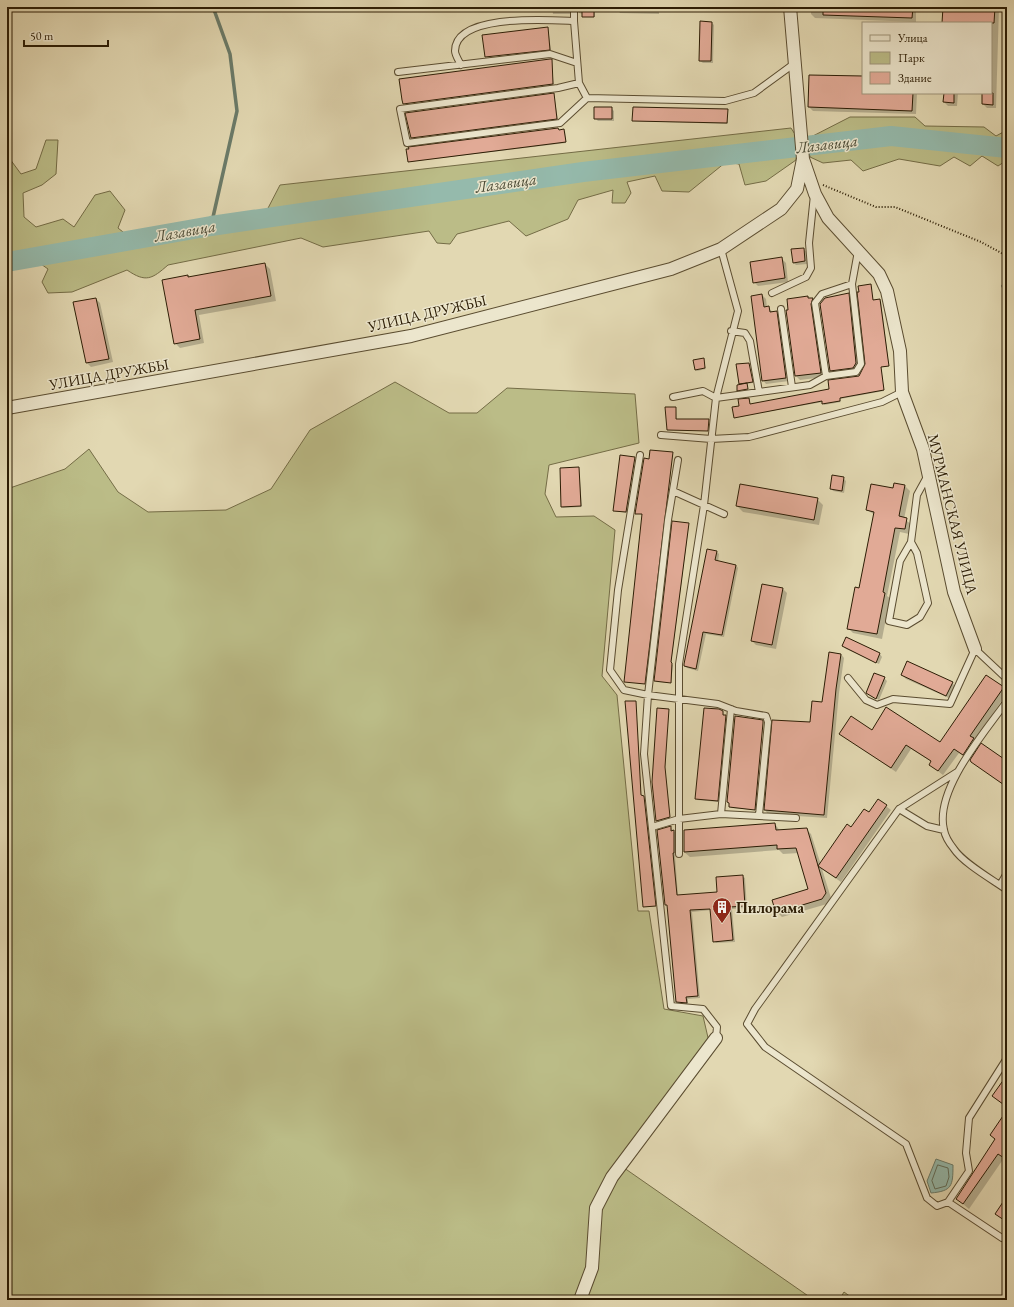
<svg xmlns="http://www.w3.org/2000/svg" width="1014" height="1307" font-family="'EB Garamond',serif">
<rect width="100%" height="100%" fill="#e2d8b2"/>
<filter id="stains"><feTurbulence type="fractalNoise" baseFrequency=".005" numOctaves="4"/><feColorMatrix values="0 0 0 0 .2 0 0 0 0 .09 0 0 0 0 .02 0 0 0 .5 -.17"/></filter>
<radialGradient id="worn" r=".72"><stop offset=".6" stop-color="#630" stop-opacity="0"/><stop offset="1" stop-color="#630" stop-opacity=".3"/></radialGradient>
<path fill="#bbbc87" stroke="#746c46" d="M850 117H915L925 126 984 127 996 136 1007 130V160L998 166 982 156 970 166 954 157 940 166 899 159 863 171 851 160 823 163 810 157 809 138Z
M791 128 798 139 796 160 766 181 745 185 739 164 726 162 689 192 662 191 655 176 627 182 631 193 625 203H612L613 190 578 200 568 219 526 236 509 221 457 234 450 244 437 243 429 231 323 247 301 238 168 265C152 279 146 283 127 270L72 292 48 293 42 282 48 269 24 252 7 254V155L21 174 36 169 46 140H58L56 174 42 185 23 193 24 217 36 227 63 219 74 227 95 195 110 191 125 210 118 228 128 236 266 212 280 185Z
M395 382 449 413H477L507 388 635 394 639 443 549 465 545 494 556 517 594 516 615 530 602 676 617 695 638 911H649L664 1009 703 1016 709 1042 617 1163 814 1300H7V489L65 469 89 449 118 492 148 512 226 510 271 489 310 430Z
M844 1292 855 1300H839Z"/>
<path fill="#95baac" stroke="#6b7b69" d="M936 1159 953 1165C953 1186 952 1191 931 1193L927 1181Z"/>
<path fill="#0003" d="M552 7H570V14H553Z
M579 7H595V17H584L583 14 579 13Z
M616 7H659V14L620 13Z
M811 7H916V22L815 18 811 14Z
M944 7H999L996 108H987L983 104V93H991V23H943Z
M712 23 714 25 713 63H703L700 61Z
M548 28 551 50 486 57Z
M551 60 554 85 404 104Z
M863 77V93H917L916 114 813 111 809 107Z
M945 93H958L957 106H948L944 102Z
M554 94 558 120 411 138Z
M611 108 614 111V121H598L595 118Z
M727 110 728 124 633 121Z
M558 129 559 131H565L566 143 408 162Z
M803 249 806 251 807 264 796 265 794 263Z
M782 259 786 263 788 282 758 286 754 282Z
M265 264 270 269 276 301 199 315 204 343 180 348 175 343 188 276 190 278Z
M871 286 873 300 881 301 889 366 881 367 884 391 840 399 841 402 824 405 823 402 735 417 740 407 749 399 750 405 831 389 859 376 866 364 860 293Z
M848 294 852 299 860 367 857 372 835 375 831 370Z
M762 295 766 299 767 308 780 316 789 381 766 384 763 380Z
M807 297 817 303 824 377 800 380 796 376 787 311Z
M96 299 100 303 113 362 91 367 87 363 74 303Z
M703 359 706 369 697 371 696 370Z
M749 364 753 383 746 384 748 390 739 391 742 385 740 383Z
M676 408 677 420H709L708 431 669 430Z
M673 453 645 684 625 681 643 515 636 513 649 460Z
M635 458 627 513 615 511Z
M579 468 582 507 563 508 562 507Z
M843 478 846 481 844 493 833 491 831 488Z
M895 484 905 486 910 491 904 519 911 524 909 534 900 532 887 596 890 598 882 639 853 633 848 628 860 589 875 515 867 510 894 489Z
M817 499 823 505 819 525 743 512 737 506Z
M689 524 671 664 673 665 671 683 656 682Z
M708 550 717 552 719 554 718 562 736 565 738 568 724 637 706 634 698 671 687 668 685 666Z
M783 589 787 593 776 649 756 645 752 641Z
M847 638 880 654 882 657 879 664 846 649 843 646Z
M841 654 844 658 839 693 827 818 768 814 765 810 823 703Z
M902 675 952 683 956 687 951 699 906 679Z
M884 678 887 681 879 700 868 693Z
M1003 688 1007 693 975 740 968 759 959 753 943 775 930 765 932 762 911 749 896 772 841 734 872 731 940 744Z
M635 702 641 796 645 798 656 906 645 907Z
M668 710 665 769 670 818 658 822Z
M723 712 724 716 726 717 718 802 697 800Z
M762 721 756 810 731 808 730 803 728 802Z
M878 800 891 810 841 882 822 869 831 898 827 904 782 917 777 912 810 889 799 853 783 854 779 850 690 857 684 852 775 824 780 831 806 829 811 834 821 865 851 828 869 814Z
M670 827 676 833V855H675L678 896 718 893 742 876 745 878 747 908 732 909 735 942 716 943 714 941 711 910 692 912 700 998 688 999V1005L679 1004 676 1001 668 906 666 904Z
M1007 1112V1160L1004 1158 969 1209 957 1199 995 1140 991 1135Z"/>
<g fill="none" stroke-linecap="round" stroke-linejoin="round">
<path stroke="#606c58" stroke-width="1" d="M938 1165 948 1168 949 1177 946 1186 935 1189 932 1181Z"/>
<path stroke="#6b7b69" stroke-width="3.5" d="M211 226 237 111 230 54 213 7
M1003 286 1007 294"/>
<path stroke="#95baac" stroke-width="20" d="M7 262 211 226 583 172 891 136 1007 148"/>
</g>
<path fill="#e1aa96" stroke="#2c1d05" d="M582 7H594V17H582Z
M823 7H913L912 18 823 15Z
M943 7H995L994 23H942Z
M700 21 712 22 711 61H699Z
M548 27 550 50 485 57 482 35Z
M550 59H552L553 84 403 104 402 100 399 79Z
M809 75 863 76V93H913L912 111 808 107Z
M554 93 557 119 411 138 405 113Z
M944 93H954V103L943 102Z
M982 93H993V105L982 104Z
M594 107H612V119H594Z
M633 107 728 109 727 123 632 121Z
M558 128 559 130 564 129 566 142 408 162 406 149H409L408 147Z
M804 248 805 261 793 263 791 249Z
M782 257 785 278 753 283 750 262Z
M265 263 271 296 195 310 200 339 174 344 162 280 188 275V277Z
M871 284 873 300 880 299 888 359 889 366 881 367 884 390 840 398V401L822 404V401L734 418 732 407 739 406 738 399 749 398 750 404 829 389 828 380 859 376 865 364 857 292H859L858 286Z
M849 293 856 363 853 368 830 371 820 304 825 298Z
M762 294 764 307 769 306 770 312 777 311 786 378 762 381 751 296Z
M808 296V298H813L811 304 821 373 795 376 786 310H788L787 299Z
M96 298 109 359 86 363 73 302Z
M704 358 705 368 695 370 693 360Z
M749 363 753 382 739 384 736 364Z
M747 383 748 389 737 391V385Z
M665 407H676V419H709L708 431 667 430Z
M650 450 673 452 645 684 624 682 642 514H635L644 458 649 459Z
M620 455 635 457 626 512 613 511Z
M579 467 581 506 561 507 560 468Z
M832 475 844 477 842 491 830 489Z
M894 483 905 485 899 516 907 518 905 529 895 528 883 592 885 593 877 634 847 629 855 587 859 588 874 512 866 510 871 484 893 488Z
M740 484 818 498 814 520 736 506Z
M672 521 689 523 671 662 672 663 671 683 654 681Z
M707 549 717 551 715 560 736 565 722 635 703 632 696 669 684 666V664Z
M762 584 783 588 772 645 751 641Z
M846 637 880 653 876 663 842 646Z
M829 652 841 654 836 689 824 815 764 810 772 720 810 722 812 701 822 702Z
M907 661 953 682 946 696 901 675Z
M874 673 885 677 876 699 866 693Z
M986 675 1004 687 970 736 974 738 963 755 954 749 938 771 929 765 931 761 906 745 891 768 839 734 851 716 872 730 886 707 940 742Z
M625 701H636L641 795 644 796 656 906 643 907Z
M657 708 669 709 665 767 670 817 656 821 652 782Z
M704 708 719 709 723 711V715H726L718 801 695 799Z
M735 716 763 720V723L755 810 729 807V803L727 802Z
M981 743 1007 761V787L971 762 970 760Z
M878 799 887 805 836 878 818 866 847 824 851 827 864 809 869 812Z
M775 823 776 830 807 828 826 893 822 899 776 913 772 900 808 889 796 848 777 849V845L684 852V830Z
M671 826V831L674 830V853H673L677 895 717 892 716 877 743 875 745 906 730 907 733 940 713 942 710 909 690 910 698 996 686 997 687 1003 676 1002 667 905H665L657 830Z
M1007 1075V1107L992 1096Z
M1007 1110V1160L998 1154 963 1204 956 1199 995 1139 990 1135Z
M1007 1196V1222L995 1214Z"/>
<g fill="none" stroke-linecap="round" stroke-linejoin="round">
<defs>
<path id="service" d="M574 7V21L579 83 587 98 725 101 754 93 795 63
M461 65C459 61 455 55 455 51 455 13 549 20 574 21
M398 72 550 54 577 63
M579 83 558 88 400 109 407 143 560 123 587 98
M772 293 806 277 811 268 809 243 814 195
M781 309 792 387
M731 331 745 333 750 341 759 392
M826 376 815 303 822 294 852 284
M673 397 703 391 716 398 810 385 826 376 856 372 861 364 852 284 858 251
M661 435 711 439 749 437 882 402 902 392
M640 455 618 590 610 670 624 690 648 695 718 704 736 711 766 716 768 722 759 815
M678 460 668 520 648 695 644 754 671 1006 703 1009 717 1027 716 1038
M673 491 724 514
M911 542 917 553 928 603 920 617 907 625 889 621 900 561 911 542 917 495 928 475
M848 678 866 700 877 705 893 699 950 704 975 649 1007 679
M1007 701C985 732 934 790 944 830 945 836 950 844 954 849 963 863 993 880 1007 890
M957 772 899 809 755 1009 747 1024 765 1047 906 1144 927 1198 937 1206 948 1202 969 1171 966 1153 969 1118 1007 1058
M899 809 927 826 944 830
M721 814 731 709
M652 827 679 819 721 814 796 818
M679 854V664L704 505 716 398 738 311 721 249
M1000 885 1007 873
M948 1202 1002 1238 1007 1240"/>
<path id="minor" d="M790 7 803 159 815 194 828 218 879 274 887 291 900 351 902 392 923 449 954 592 975 649
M7 408 411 336 671 269 721 249 781 209 797 189 803 159
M580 1300 592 1268 596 1208 612 1177 716 1038"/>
</defs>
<use href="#service" stroke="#5a4c30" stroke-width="8"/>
<use href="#minor" stroke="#5a4c30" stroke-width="14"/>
<path stroke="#2c1d05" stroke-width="2" stroke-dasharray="1 2" stroke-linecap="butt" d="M823 185 876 207H895L981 242 1007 256"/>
<use href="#service" stroke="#ece6cd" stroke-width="6"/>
<use href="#minor" stroke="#ece6cd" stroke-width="12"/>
</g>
<defs>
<symbol id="building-pin" viewBox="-11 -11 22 30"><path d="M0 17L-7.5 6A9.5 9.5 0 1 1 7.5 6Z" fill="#8f2418" stroke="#ece6cd"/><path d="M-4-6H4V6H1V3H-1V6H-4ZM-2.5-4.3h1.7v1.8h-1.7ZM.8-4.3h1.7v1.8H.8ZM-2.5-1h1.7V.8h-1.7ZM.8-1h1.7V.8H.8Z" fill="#fff"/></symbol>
</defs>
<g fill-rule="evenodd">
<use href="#building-pin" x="711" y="896" width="22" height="30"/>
</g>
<g text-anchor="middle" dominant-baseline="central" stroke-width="3" stroke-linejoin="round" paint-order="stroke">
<g font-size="15" fill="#2c1d05" stroke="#ece6cd">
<text transform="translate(427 313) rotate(-13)">УЛИЦА ДРУЖБЫ</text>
<text transform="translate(109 374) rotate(-10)">УЛИЦА ДРУЖБЫ</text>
<text transform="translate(953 514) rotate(76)">МУРМАНСКАЯ УЛИЦА</text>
</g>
<g font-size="15" font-weight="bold" fill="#2c1d05" stroke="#ece6cd" text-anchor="start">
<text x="736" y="907">Пилорама</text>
</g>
<g font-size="16" font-style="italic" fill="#4c4c37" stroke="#ece6cd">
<text transform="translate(827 144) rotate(-7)">Лазавица</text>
<text transform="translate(506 183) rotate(-8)">Лазавица</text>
<text transform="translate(185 231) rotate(-10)">Лазавица</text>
</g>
</g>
<rect width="1014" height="1307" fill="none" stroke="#e2d8b2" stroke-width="24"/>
<rect x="8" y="8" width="998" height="1291" fill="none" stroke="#2c1d05" stroke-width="2"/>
<rect x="12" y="12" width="990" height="1283" fill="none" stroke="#2c1d05"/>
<rect x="862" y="22" width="130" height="72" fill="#ece6cd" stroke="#9f967d"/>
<rect x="870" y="35" width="20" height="6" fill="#ece6cd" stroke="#9f967d"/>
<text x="898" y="42" font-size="12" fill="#2c1d05">Улица</text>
<rect x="870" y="52" width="20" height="12" fill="#bbbc87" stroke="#9f967d"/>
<text x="898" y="62" font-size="12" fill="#2c1d05">Парк</text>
<rect x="870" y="72" width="20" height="12" fill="#e1aa96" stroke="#9f967d"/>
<text x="898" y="82" font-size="12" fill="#2c1d05">Здание</text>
<path d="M24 40v6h84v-6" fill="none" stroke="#2c1d05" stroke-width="2"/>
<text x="30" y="40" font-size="12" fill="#2c1d05" stroke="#ece6cd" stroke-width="3" paint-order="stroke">50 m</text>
<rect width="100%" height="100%" filter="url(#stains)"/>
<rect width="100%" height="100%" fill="url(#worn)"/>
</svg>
